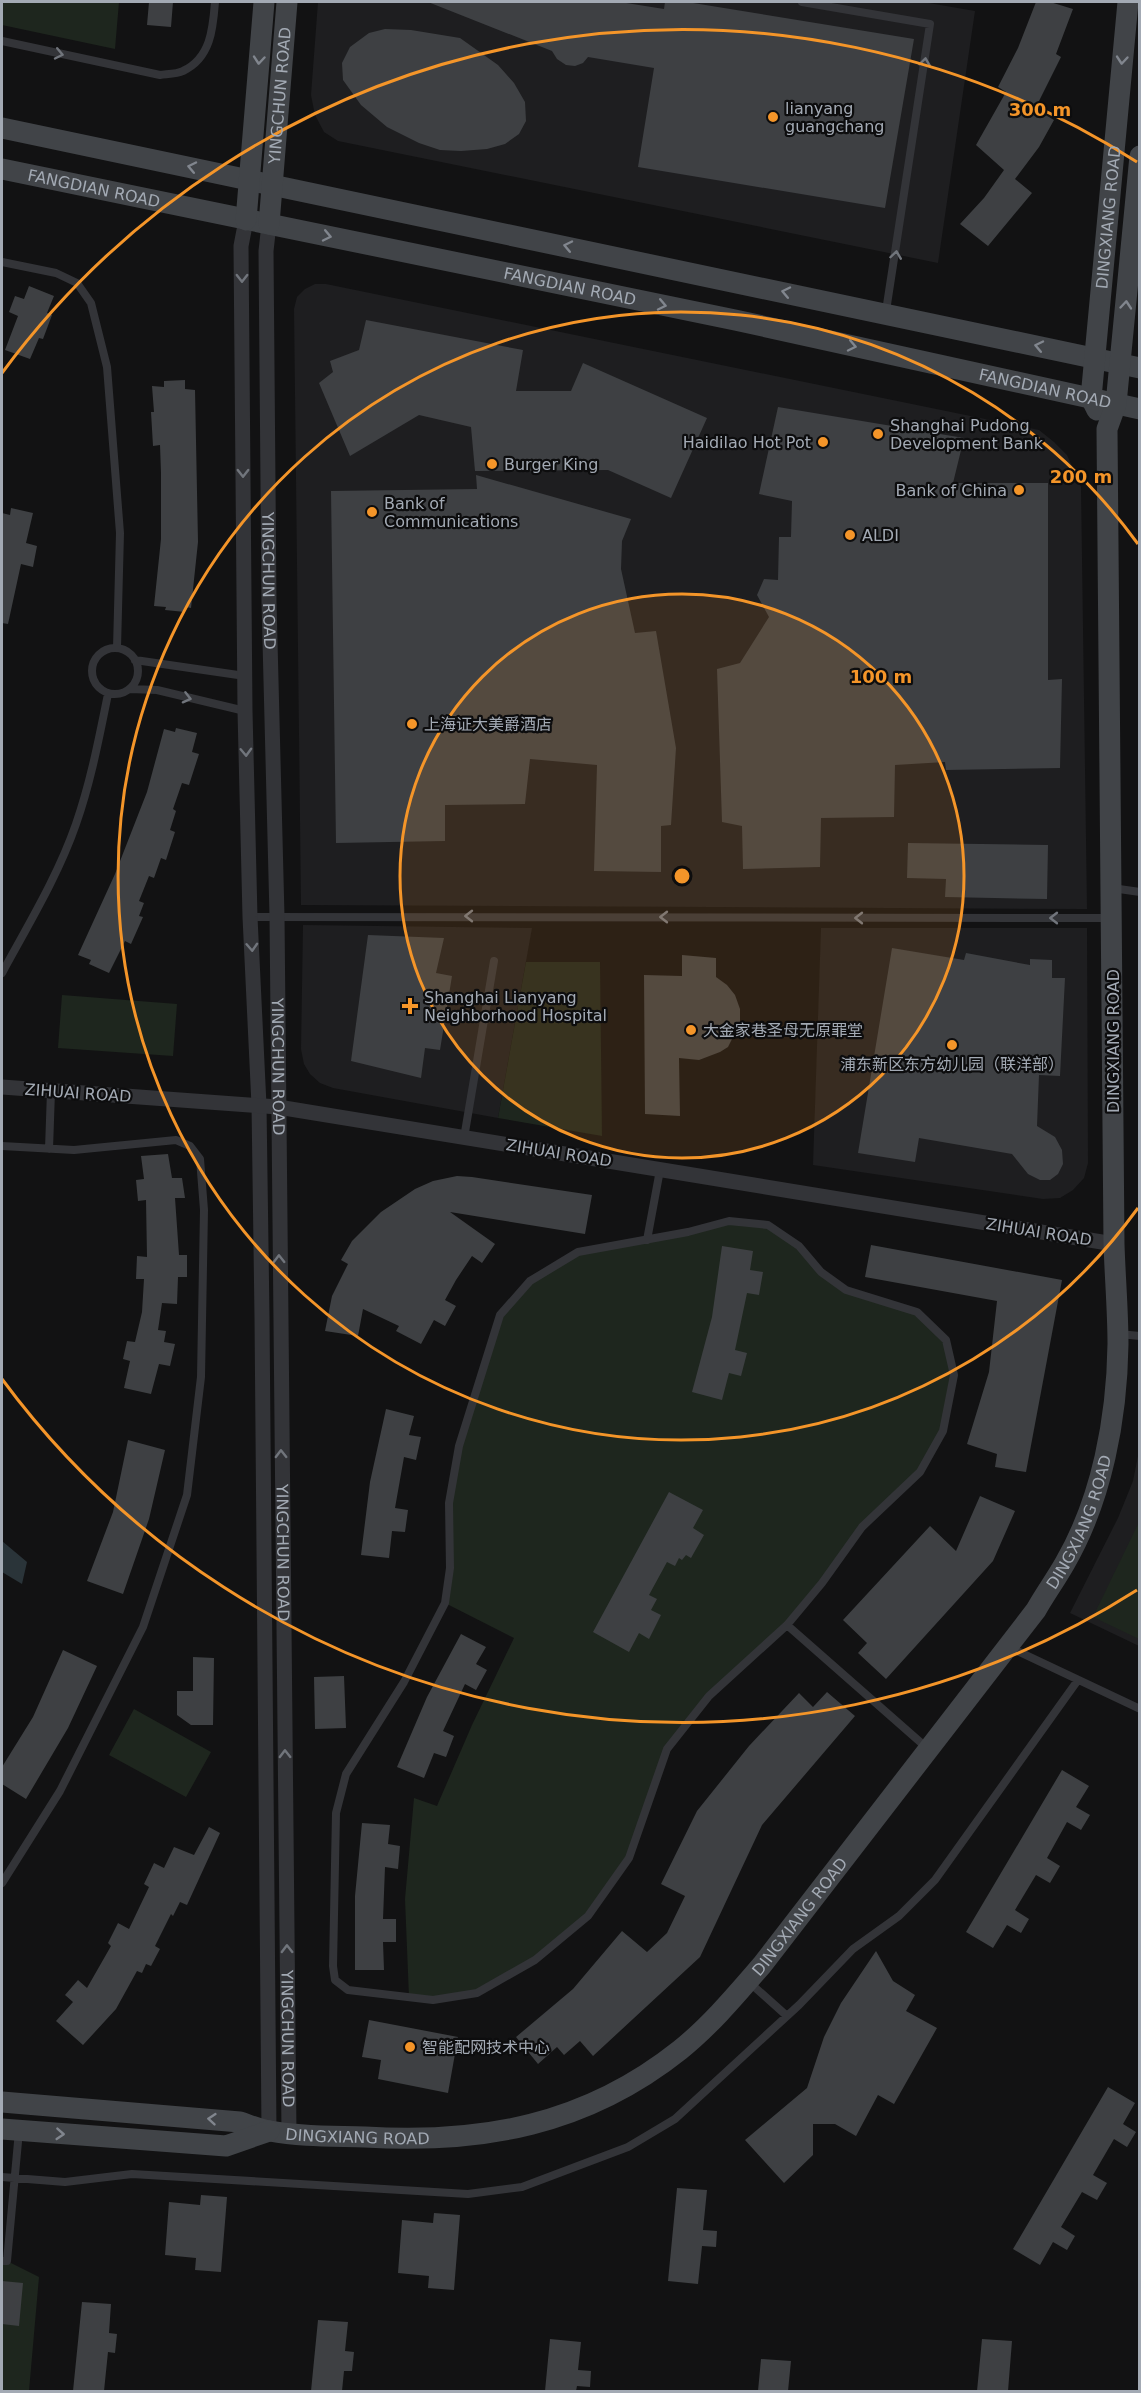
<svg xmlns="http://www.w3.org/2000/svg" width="1141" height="2393" font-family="'DejaVu Sans','Noto Sans SC',sans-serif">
<rect width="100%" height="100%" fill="#121213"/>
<path fill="#1e1e20" d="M318 2H923L975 11 938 263 338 141 324 132 315 115 311 95Z
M315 284H326L1039 430 1054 442 1067 455 1081 487 1087 909 301 905 294 309 297 297 305 289Z
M303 925 532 928 498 1118 333 1088 320 1083 310 1074 304 1064 301 1049Z
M821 928H1087L1088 1163 1084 1178 1073 1190 1060 1198 1043 1199 813 1165Z
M1139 1451V1646L1070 1613 1118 1518 1133 1481Z"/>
<path fill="#1e261e" d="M2 2H119L115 49 2 25Z
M526 962H600L602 1136 498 1118Z
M62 995 177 1004 173 1056 58 1048Z
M729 1221 768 1225 799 1246 821 1272 846 1290 917 1312 946 1340 954 1375 943 1431 920 1472 862 1527 787 1625 709 1696 667 1749 629 1858 588 1916 535 1960 477 1993 433 2000 409 1997 405 1899 414 1798 437 1806 472 1725 514 1638 445 1603 449 1503 459 1446 500 1315 530 1281 578 1252Z
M1139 1522V1639L1093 1617Z
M134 1709 211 1752 186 1797 109 1755Z
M2 2261H7L39 2277 29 2391H2Z"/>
<path fill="#2a3439" d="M2 1541 27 1562 22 1584 2 1572Z"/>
<path fill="#3e4043" d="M149 2H173L171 27 147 25Z
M428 2H620L664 9 665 2H687L914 39 885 208 638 167 654 68 588 57 583 63 575 66 566 65 557 59 552 51Z
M1036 2H1050L1073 9 1056 54 1061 57 1035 109 1054 120 1039 147 1015 179 1032 193 988 246 960 224 984 198 1004 170 976 145 1006 92 998 87 1018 48Z
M385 29 411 30 460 38 498 65 514 83 525 102 526 121 519 134 505 144 487 149 461 151 440 150 419 143 387 127 361 105 343 80 342 63 350 47 369 33Z
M29 286 54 296 47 313 52 315 43 339 39 338 30 359 5 350 18 316 9 312 15 296 24 299Z
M366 320 523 350 516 391H571L583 363 707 418 671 498 608 470 475 471 471 427 419 415 350 456 319 383 333 372 330 361 359 350Z
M185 380V389L195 390 198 542 191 608 186 607 185 612 165 610 166 607 154 606 161 539V473L160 445 153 446 151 412H154L152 386 164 387V381Z
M778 407 964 438 953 483H1048V680L1062 679 1060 768 946 770 945 762 895 765 894 817 821 818 820 867 743 869 742 826 722 822 717 669 740 663 769 617 757 595 764 579 778 580 779 537H791L792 501 759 494Z
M476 475 631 519 622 541 621 569 635 633 656 631 676 748 671 825 661 826V872L594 871 597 765 530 759 525 804 445 805V841L336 843 331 491 477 489Z
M11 508 33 513 26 543 37 546 33 567 21 564 8 624 2 623V513L10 515Z
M176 728 197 733 192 752 199 754 189 785 182 783 173 809 176 811 170 830 175 832 166 860 161 858 154 878 149 876 139 901 144 903 139 916 143 917 131 944 125 941 109 973 89 964 91 960 78 955 115 874 147 792 164 729 175 732Z
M908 843 1048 845 1047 899 945 897 946 879 907 878Z
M368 935 444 938 436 973 452 976 440 1050 425 1048 421 1078 351 1061Z
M892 948 964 960 966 953 1030 965V959L1052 960V978H1065L1060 1076 1039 1075 1037 1126 1055 1137 1062 1150 1063 1164 1058 1174 1050 1180H1040L1028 1174 1012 1154 919 1138 915 1162 858 1153Z
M682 955 716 958V977L727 985 735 995 740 1009V1023L728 1047 720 1052 699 1060 679 1058 680 1116 645 1114 644 975 682 976Z
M168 1154 172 1178H182L185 1198H175L179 1255H187V1277H178L177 1304 162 1303 158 1330 166 1331 164 1342 175 1344 170 1366 159 1364 151 1394 124 1388 130 1361 123 1359 127 1341 135 1342 142 1312 144 1279H136L137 1256 147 1257 146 1200 138 1201 136 1180 144 1179 141 1156Z
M457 1176 472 1177 592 1195 585 1234 450 1212 495 1244 482 1263 472 1256 456 1280 445 1300 456 1306 445 1326 434 1320 421 1344 396 1331 399 1326 363 1309 358 1336 325 1331 332 1296 348 1264 341 1260 352 1241 381 1212 415 1189 433 1181Z
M871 1245 1062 1280 1026 1472 995 1467 997 1454 967 1444 989 1372 997 1301 865 1277Z
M722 1246 753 1251 750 1270 763 1272 759 1295 747 1293 735 1350 747 1353 741 1376 729 1373 722 1400 692 1392 712 1317Z
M386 1409 414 1416 409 1435 421 1437 416 1460 404 1457 395 1508 408 1510 405 1532 392 1531 389 1558 361 1555 370 1482Z
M128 1440 165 1450 149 1519 123 1594 87 1581 113 1512Z
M669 1492 703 1510 693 1528 704 1535 691 1558 686 1555 682 1560 679 1558 675 1566 667 1562 649 1595 657 1599 651 1610 661 1615 649 1639 639 1633 629 1652 593 1632Z
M980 1496 1015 1511 993 1561 886 1679 858 1653 867 1643 843 1620 930 1526 956 1551Z
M461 1634 486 1647 476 1664 487 1670 476 1690 465 1684 443 1731 454 1736 446 1757 434 1753 424 1778 397 1767 427 1697Z
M63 1650 97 1666 68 1728 26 1799 2 1784V1767L33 1717Z
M193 1657 214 1658 213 1725H191L177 1715V1691H193Z
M344 1676 346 1728 315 1729 314 1677Z
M827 1692 855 1716 762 1825 700 1957 593 2056 580 2041 564 2055 557 2047 538 2064 516 2037 573 1989 622 1931 647 1952 667 1933 685 1896 661 1884 697 1811 749 1746 799 1693 813 1707Z
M1062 1770 1089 1786 1076 1807 1090 1815 1081 1830 1067 1822 1047 1858 1060 1866 1050 1883 1036 1875 1015 1910 1029 1919 1021 1933 1007 1925 993 1948 966 1932Z
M362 1823 390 1825 388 1844 400 1846 398 1869 385 1867 383 1919H396V1942H383L384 1970H355V1896Z
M209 1827 220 1833 187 1905 180 1902 173 1916 171 1914 155 1946 160 1949 151 1966 146 1964 142 1973 137 1971 116 2009 83 2045 56 2021 73 2002 65 1995 78 1980 87 1988 111 1946 108 1943 118 1923 129 1929 149 1887 144 1884 154 1863 164 1868 174 1847 194 1855Z
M876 1951 893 1981 915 1995 906 2011 937 2028 894 2104 878 2095 856 2136 835 2124H813V2155L784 2183 745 2140 807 2088 824 2037 841 2003Z
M369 2020 458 2037 448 2093 378 2079 381 2060 362 2057Z
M1108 2087 1135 2103 1123 2124 1136 2132 1127 2147 1114 2139 1093 2175 1107 2183 1097 2200 1082 2192 1061 2227 1075 2236 1067 2250 1053 2242 1040 2265 1013 2249Z
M677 2188 707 2190 703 2230 717 2231 716 2247 702 2246 698 2284 668 2281Z
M201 2195 227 2197 221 2272 195 2270 196 2258 165 2255 169 2202 200 2205Z
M434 2213 460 2215 454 2290 428 2288 429 2276 398 2273 402 2220 433 2223Z
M2 2281 23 2283 19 2326 2 2324Z
M82 2302 111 2304 109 2333 117 2334 115 2353 108 2352 104 2391H73Z
M318 2320 348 2322 345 2351 354 2352 352 2371H344L342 2391H311Z
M550 2339 581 2342 578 2370 591 2371 590 2387 577 2386 576 2391H545Z
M982 2339 1012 2341 1008 2391H977Z
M761 2359 791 2361 788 2391H758Z"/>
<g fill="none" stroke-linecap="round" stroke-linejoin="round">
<path stroke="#333438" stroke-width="8" d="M802 2 930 24 886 311
M2 41 160 75C167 74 177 74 183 71 211 58 213 28 215 2
M2 262 56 273 77 283 91 303 107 367 120 533 117 648
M92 671a23 23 0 1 1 46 0a23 23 0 1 1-46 0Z
M135 660 245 676
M130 689 157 690 245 711
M1112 888 1140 892
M250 917 1111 918
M2 973C28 925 58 876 76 824 91 781 99 738 108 694
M464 1138 494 961
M2 1146 74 1150 176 1140 190 1146 200 1159 204 1210 201 1377 187 1495 143 1627 60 1791 2 1883
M49 1149 51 1091
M729 1221 768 1225 799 1246 821 1272 846 1290 917 1312 946 1340 954 1375 943 1431 920 1472 862 1527 822 1583 787 1625 709 1696 667 1749 629 1858 588 1916 535 1960 477 1993 433 2000 348 1990 335 1980 333 1966 336 1813 346 1774 404 1682 445 1603 450 1568 449 1503 459 1446 500 1315 530 1281 578 1252 688 1232Z
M647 1240 660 1170
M1119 1334 1140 1336
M787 1625 927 1748
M1009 1647 1140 1709
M750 1983 787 2016
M2 2177 65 2182 132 2174 468 2194 522 2187 628 2147 675 2119 799 2005 853 1949 899 1916 935 1880 1078 1680
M2 2261H7L19 2131"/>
<g stroke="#333438" stroke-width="15">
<path d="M246 220 241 246 245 711 250 917 259 1105 262 1317 269 2131"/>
<path id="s1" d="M269 224 266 251 269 602 277 916 289 2133"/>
<path d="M2 1087 278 1107 1114 1244"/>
</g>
<g stroke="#414448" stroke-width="21">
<path d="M2 128 1140 368"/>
<path id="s2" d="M2 169 735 320 1140 409"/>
<path d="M246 220 264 2"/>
<path id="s3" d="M269 224 287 2"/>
<path id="s4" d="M1097 410 1091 398 1128 2"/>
<path id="s5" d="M2 2102 240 2122C249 2125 260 2130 270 2131 301 2137 334 2136 365 2137 482 2144 586 2125 680 2050 711 2025 736 1995 762 1965L1036 1610C1045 1594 1056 1579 1065 1563 1102 1499 1117 1418 1118 1344 1118 1311 1115 1277 1114 1244L1107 429 1116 404 1140 156"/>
<path d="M2 2129 226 2146 269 2131"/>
</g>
</g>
<defs><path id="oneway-chevron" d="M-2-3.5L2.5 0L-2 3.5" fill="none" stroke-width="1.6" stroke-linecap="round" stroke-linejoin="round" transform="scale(1.5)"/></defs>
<g stroke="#71757c">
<use href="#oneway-chevron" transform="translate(59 54) rotate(12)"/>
<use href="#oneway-chevron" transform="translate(925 62) rotate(-82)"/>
<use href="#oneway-chevron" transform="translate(896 255) rotate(-82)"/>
<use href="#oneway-chevron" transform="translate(242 278) rotate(90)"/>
<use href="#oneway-chevron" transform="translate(243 473) rotate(90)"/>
<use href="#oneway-chevron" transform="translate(187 698) rotate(14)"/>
<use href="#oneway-chevron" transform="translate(246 752) rotate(88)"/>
<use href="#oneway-chevron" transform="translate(469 916) rotate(-180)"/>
<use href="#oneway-chevron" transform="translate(664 917) rotate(-180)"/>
<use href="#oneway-chevron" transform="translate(859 918) rotate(-180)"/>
<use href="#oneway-chevron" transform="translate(1054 918) rotate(-180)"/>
<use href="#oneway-chevron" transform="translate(252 947) rotate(87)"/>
<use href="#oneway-chevron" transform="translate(279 1259) rotate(-91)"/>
<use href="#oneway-chevron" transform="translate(281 1454) rotate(-91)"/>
<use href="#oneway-chevron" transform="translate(285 1754) rotate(-91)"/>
<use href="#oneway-chevron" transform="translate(287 1949) rotate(-91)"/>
</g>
<g stroke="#81868e">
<use href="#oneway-chevron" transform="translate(259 60) rotate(95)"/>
<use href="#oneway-chevron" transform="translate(1122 60) rotate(95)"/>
<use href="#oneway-chevron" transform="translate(192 167) rotate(-168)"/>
<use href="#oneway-chevron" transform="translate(327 236) rotate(12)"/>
<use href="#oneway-chevron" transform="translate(568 246) rotate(-168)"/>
<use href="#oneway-chevron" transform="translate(786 292) rotate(-168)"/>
<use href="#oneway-chevron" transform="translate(662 305) rotate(12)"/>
<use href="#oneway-chevron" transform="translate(1126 305) rotate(-85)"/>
<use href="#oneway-chevron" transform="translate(852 346) rotate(12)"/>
<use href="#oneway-chevron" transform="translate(1039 346) rotate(-168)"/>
<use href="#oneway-chevron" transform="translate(212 2119) rotate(-175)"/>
<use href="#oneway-chevron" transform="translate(60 2134) rotate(4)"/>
</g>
<circle cx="682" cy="876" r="282" fill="#f49529" fill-opacity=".12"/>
<g fill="none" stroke="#f49529" stroke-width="3">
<circle cx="682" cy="876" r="282"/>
<path d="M1138 1208A564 564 0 1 1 1138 544"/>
<path d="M1137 1590A846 846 0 0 1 2 1379M2 373A846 846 0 0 1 1137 162"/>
</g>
<g fill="#f49529" stroke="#0d0d0e" stroke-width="2">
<circle cx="773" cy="117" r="6"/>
<circle cx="878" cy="434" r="6"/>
<circle cx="823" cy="442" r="6"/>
<circle cx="492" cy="464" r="6"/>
<circle cx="1019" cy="490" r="6"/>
<circle cx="372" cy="512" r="6"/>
<circle cx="850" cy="535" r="6"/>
<circle cx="412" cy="724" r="6"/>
<path d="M407 997h6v6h6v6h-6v6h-6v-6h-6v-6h6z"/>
<circle cx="691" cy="1030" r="6"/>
<circle cx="952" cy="1045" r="6"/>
<circle cx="410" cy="2047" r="6"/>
</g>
<g text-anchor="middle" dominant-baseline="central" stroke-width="4.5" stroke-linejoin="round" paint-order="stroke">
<g font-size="16" fill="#a3aab4" stroke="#0d0d0e">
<text stroke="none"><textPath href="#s3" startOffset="129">YINGCHUN ROAD</textPath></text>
<text stroke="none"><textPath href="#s2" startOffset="94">FANGDIAN ROAD</textPath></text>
<text stroke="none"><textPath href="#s4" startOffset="195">DINGXIANG ROAD</textPath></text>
<text stroke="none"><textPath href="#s2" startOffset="580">FANGDIAN ROAD</textPath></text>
<text stroke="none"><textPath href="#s2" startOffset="1066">FANGDIAN ROAD</textPath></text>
<text stroke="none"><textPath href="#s1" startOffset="357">YINGCHUN ROAD</textPath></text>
<text transform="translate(1113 1041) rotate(-90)">DINGXIANG ROAD</text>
<text stroke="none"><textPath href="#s1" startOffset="843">YINGCHUN ROAD</textPath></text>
<text transform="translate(78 1093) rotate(4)">ZIHUAI ROAD</text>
<text transform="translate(559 1153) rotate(9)">ZIHUAI ROAD</text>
<text transform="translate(1039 1232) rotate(9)">ZIHUAI ROAD</text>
<text stroke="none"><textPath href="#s5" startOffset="1366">DINGXIANG ROAD</textPath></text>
<text stroke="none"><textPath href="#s1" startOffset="1329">YINGCHUN ROAD</textPath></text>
<text stroke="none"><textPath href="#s5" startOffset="880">DINGXIANG ROAD</textPath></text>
<text stroke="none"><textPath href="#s1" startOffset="1815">YINGCHUN ROAD</textPath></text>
<text stroke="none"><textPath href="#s5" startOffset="358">DINGXIANG ROAD</textPath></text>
</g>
<g font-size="16" fill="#a3aab4" stroke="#0d0d0e" text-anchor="start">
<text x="785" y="108">lianyang<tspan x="785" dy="18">guangchang</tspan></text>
<text x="890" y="425">Shanghai Pudong<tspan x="890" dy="18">Development Bank</tspan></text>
<text x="811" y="442" text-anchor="end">Haidilao Hot Pot</text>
<text x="504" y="464">Burger King</text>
<text x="1007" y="490" text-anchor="end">Bank of China</text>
<text x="384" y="503">Bank of<tspan x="384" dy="18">Communications</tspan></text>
<text x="862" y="535">ALDI</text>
<text x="424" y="724">上海证大美爵酒店</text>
<text x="424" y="997">Shanghai Lianyang<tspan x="424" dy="18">Neighborhood Hospital</tspan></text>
<text x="703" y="1030">大金家巷圣母无原罪堂</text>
<text x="952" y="1064" text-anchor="middle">浦东新区东方幼儿园（联洋部）</text>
<text x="422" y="2047">智能配网技术中心</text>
</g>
</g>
<circle cx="682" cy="876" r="9" fill="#f49529" stroke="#0d0d0e" stroke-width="3"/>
<g font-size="18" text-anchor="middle" font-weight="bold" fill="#f49529" stroke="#0d0d0e" stroke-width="4.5" stroke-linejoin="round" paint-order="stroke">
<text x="1040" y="116">300 m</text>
<text x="1081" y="483">200 m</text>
<text x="881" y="683">100 m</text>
</g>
<rect width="1141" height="2393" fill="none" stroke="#a3aab4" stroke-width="6"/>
</svg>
